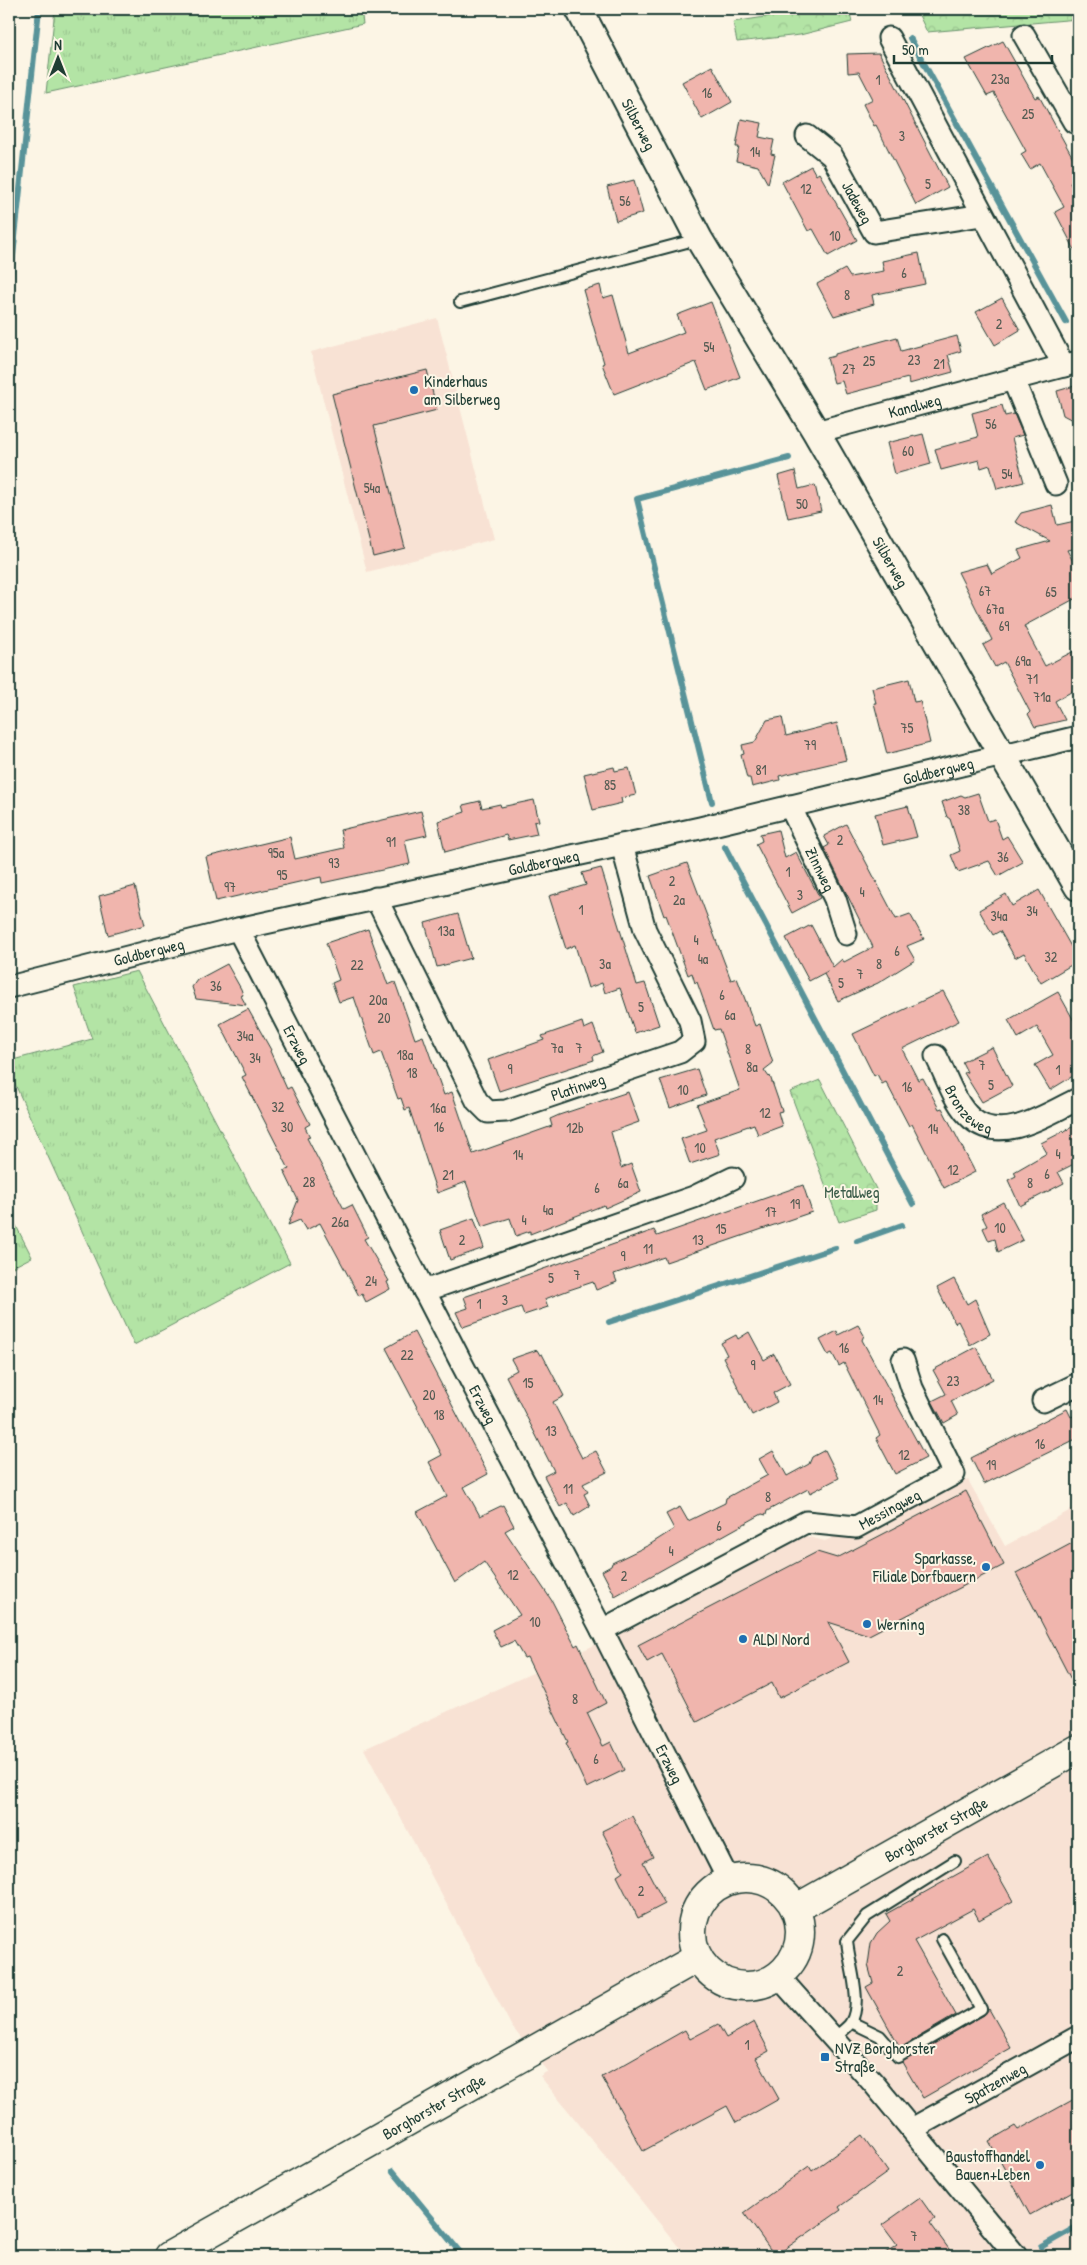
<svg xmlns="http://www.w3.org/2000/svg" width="1087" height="2265" font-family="'Patrick Hand',sans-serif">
<defs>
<pattern id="grass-tufts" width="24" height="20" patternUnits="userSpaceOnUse" patternTransform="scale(1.25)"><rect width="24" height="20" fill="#b3e4a5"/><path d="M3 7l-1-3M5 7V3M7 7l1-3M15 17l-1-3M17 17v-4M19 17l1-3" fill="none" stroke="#9ac48f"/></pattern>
<pattern id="forest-crowns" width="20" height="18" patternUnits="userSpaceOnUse" patternTransform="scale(1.25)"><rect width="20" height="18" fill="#b3e4a5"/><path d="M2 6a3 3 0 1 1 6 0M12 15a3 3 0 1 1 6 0" fill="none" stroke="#9ac48f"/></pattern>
</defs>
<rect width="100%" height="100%" fill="#fcf5e5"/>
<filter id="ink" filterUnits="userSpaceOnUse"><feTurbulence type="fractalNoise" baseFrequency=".02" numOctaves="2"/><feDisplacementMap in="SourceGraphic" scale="10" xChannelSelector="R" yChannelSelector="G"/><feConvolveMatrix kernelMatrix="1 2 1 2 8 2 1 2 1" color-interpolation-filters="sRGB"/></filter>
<g filter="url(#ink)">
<path fill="#f8e2d4" d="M437 318 494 539 367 572 311 352Z
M964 1479 966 1481 968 1480 1005 1546 1078 1506V2256H686L540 2076 548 2071 512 2027 364 1749 648 1621 800 1535 825 1541Z"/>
<path fill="url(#grass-tufts)" stroke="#69906c" d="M55 9H361L363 24 46 93Z
M137 971 290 1263 134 1345 9 1071V1061L92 1039 74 987Z
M9 1212 32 1257 9 1269Z"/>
<path fill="url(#forest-crowns)" stroke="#69906c" d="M816 9H849L852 22 800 35 737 42 733 22Z
M927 9H1078V19L927 32 917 11Z
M820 1080 876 1189V1210L839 1222 790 1092Z"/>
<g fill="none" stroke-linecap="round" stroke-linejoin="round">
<path stroke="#589399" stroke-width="6" d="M910 38 1066 322
M9 294 39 9
M712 802 637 499 789 458
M725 847 913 1204
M857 1241 902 1225
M609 1322 835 1248
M393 2171 463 2256
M1041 2247 1078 2226"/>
</g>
<path fill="#f0b5ad" stroke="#1f3d34" d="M1003 41 1035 98 1039 96 1078 167V178L1070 183 1078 199V256L1055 212 1064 207 1040 163 1030 169 1021 154 1026 151 994 93 987 96 966 59Z
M879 53 948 187 916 205 876 125 874 126 863 104 873 99 859 72 848 73 847 54Z
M712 66 732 102 702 119 682 82Z
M741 119 762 123 759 137 774 140 771 154 775 155 768 184 758 166 736 161 739 147H736Z
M811 166 816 175 819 173 857 240 828 256 813 229 808 231 782 182Z
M634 180 643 213 616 221 607 187Z
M919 253 925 284 872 295 874 304 834 316 817 284 845 269 850 277 884 271 882 261Z
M600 285 603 298 613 295 629 353 684 332 677 315 711 302 740 377 707 390 696 362 614 394 602 364 604 363 583 290Z
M1002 298 1020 330 995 345 976 312Z
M957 336 961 351 948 355 953 372 909 384 908 378 846 394 842 381 834 383 827 358 835 356V354L897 337 901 351Z
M427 370 437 410 374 426 405 548 373 556 332 394Z
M1078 385V423L1063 415 1057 391Z
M1002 405 1005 416 1014 414 1023 435 1012 438 1024 482 997 489 990 465 981 468 979 460 941 470 935 449 978 437 972 413Z
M923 434 931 464 895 474 887 443Z
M795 471 799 489 815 485 821 511 788 518 778 476Z
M1052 505 1057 525 1075 521 1078 548 1067 550 1078 571V597L1024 626 1045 666 1078 649V688L1055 701 1065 720 1035 727 1028 714 1030 712 1004 662 995 667 983 645 992 640 958 572 987 564 992 574 1022 558 1018 550 1050 541 1015 522 1021 513Z
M909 679 914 702 920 701 930 743 887 754 874 703H876L872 688Z
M782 717 786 736 837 723 846 760 779 776 780 780 752 787 750 778H747L741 755 744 754 742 745 755 742 767 720Z
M614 767 615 771 629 768 636 795 621 798 622 803 593 810 584 774Z
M978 793 988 821 995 819 1002 839 1007 836 1023 862 998 876 989 861 958 872 951 855 960 851 950 819 947 817 942 802 961 795 965 797Z
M534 800 539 821 534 822 537 834 508 840 506 835 445 852 438 821 465 812 463 805 480 801 482 808 500 804 501 807Z
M908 806 917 837 883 845 875 814Z
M421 811 427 835 405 840 410 864 322 883 321 877 216 901 206 857 290 837 295 859 344 848 340 830Z
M846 824 896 919 910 914 924 939 907 946 915 960 878 983 838 1001 824 974 828 971 809 981 786 938 811 925 833 967 842 959 844 962 873 947 824 848 829 845 824 836Z
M778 830 785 858 796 852 820 898 792 913 756 844 762 841 760 834Z
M687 863 731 980 737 978 755 1026 760 1024 773 1063 764 1070 769 1077 770 1076 782 1111 778 1112 782 1126 758 1135 754 1124 714 1138 720 1154 690 1164 681 1139 707 1130 697 1105 740 1090 719 1029 714 1030 697 982 695 983 692 973 688 975 666 915 664 916 650 876Z
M601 868 637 985 645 983 659 1025 635 1033 620 988 605 993 602 983 588 988 575 945 566 949 549 896 586 885 582 873Z
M135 886 145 925 108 935 99 896Z
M1039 890 1078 959V961L1041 983 1024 953 1015 958 1000 931 993 935 979 910 1006 894 1012 906Z
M458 914 471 958 437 967 425 923Z
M368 929 388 985 395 982 415 1039 423 1036 444 1095 452 1092 473 1154 552 1126 550 1119 559 1115 628 1092 639 1122 611 1132 621 1168 631 1164 641 1192 605 1208 604 1205 530 1234V1231L516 1236 510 1218 482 1227 466 1182 437 1193 409 1108 405 1110 401 1098 398 1099 381 1052 374 1055 354 997 339 1002 332 983 339 980 326 943Z
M227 964 241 989 243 995 241 996 246 1005 196 999 192 987 197 980Z
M943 991 959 1021 902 1049 918 1080 923 1078 939 1109 942 1108 975 1172 944 1188 912 1124 909 1126 886 1082 882 1084 877 1074 874 1076 853 1034Z
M1058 992 1078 1028V1073L1050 1090 1035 1065 1053 1055 1037 1027 1018 1038 1008 1020Z
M248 1009 271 1050 270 1051 287 1089 291 1087 310 1124 305 1127 310 1137 307 1138 344 1209 352 1205 368 1237 364 1239 389 1281 387 1282 390 1289 366 1302 362 1294 359 1296 320 1223 306 1230 300 1220 288 1225 298 1200 284 1171 289 1169 242 1077 246 1075 220 1024Z
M582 1022 584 1029 593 1025 603 1052 593 1056 594 1060 499 1091 488 1060 544 1040 542 1036Z
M992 1047 1012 1086 982 1102 964 1073 967 1072 962 1062Z
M697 1069 706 1095 670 1108 660 1080Z
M1078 1124V1162L1058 1172 1064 1183 1020 1206 1008 1180 1016 1176 1014 1172 1047 1153 1041 1143Z
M803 1185 812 1212 666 1262 664 1257 614 1274 617 1282 596 1290 593 1282 569 1290 545 1299 548 1307 524 1315 521 1307 463 1327 456 1312 468 1308 464 1297 654 1230 657 1236Z
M1003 1202 1023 1240 998 1252 995 1239 989 1241 983 1228 987 1226 981 1214Z
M474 1218 484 1248 450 1260 440 1230Z
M954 1279 967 1304 975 1299 990 1334 970 1345 958 1321 955 1323 937 1288Z
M858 1325 864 1335 862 1340 926 1458 895 1474 876 1438 880 1435 844 1363 839 1366 832 1353 828 1355 820 1340 837 1331 838 1335Z
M414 1332 488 1474 464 1487 480 1516 503 1505 514 1526 505 1531 552 1601 575 1646 578 1644 606 1703 587 1713 603 1746 611 1742 624 1770 587 1788 566 1743 568 1742 527 1657 524 1658 514 1641 501 1647 492 1630 520 1615 484 1562 455 1583 417 1512 447 1496 429 1462 442 1455 386 1348Z
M749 1332 764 1360 774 1354 790 1384 773 1393 777 1402 752 1415 723 1357 727 1355 721 1343 736 1335 738 1339Z
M976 1347 993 1379 951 1401 958 1415 944 1423 932 1401 946 1394 933 1370Z
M537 1350 540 1355 542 1354 564 1396 553 1402 582 1458 596 1451 607 1472 583 1484 588 1492 584 1494 590 1506 574 1516 567 1503 560 1507 544 1476 554 1471 506 1376 517 1370 511 1359Z
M1067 1409 1071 1417 1078 1414V1438L984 1484 971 1458Z
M825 1450 839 1478 810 1493 808 1489 767 1511 766 1515 762 1514 615 1596 602 1571 611 1566 612 1563 649 1545 674 1529 666 1514 680 1507 688 1521 725 1503 726 1498 768 1475 759 1459 773 1451 787 1476 809 1464 812 1457Z
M966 1491 1004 1565 869 1635 828 1622 849 1662 779 1698 772 1683 697 1722 662 1654 647 1662 638 1645 817 1552 837 1558Z
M1078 1540V1693L1016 1573Z
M632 1816 653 1857 643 1862 665 1904 638 1918 617 1876 623 1872 602 1831Z
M988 1857 1013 1901 979 1920 973 1909 914 1941 956 2015 900 2048 866 1987 873 1983 868 1965 871 1943 877 1933 890 1921 886 1914Z
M989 2009 1011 2048 923 2098 902 2062 984 2015Z
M754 2022 769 2051 756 2058 779 2099 736 2123 727 2106 643 2151 602 2077 685 2030 690 2039 718 2024 726 2038Z
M1078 2097V2188L1030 2215 989 2141 1015 2126 1018 2130Z
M862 2135 888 2172 839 2207 841 2210 775 2256 744 2213 809 2166 812 2171Z
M920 2198 935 2219 930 2223 954 2256H881L897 2245 882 2225Z"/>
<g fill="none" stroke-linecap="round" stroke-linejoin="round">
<defs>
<path id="service" d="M460 302 698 239
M851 2022 880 2036 898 2057 981 2009 942 1939
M834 2038C839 2033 848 2028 851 2022 863 2002 849 1964 847 1941L867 1916 955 1861"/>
<g id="minor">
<path d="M1024 35 1074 122"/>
<path d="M889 38 1064 366"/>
<path id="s1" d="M807 136 832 156 874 232 982 215"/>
<path d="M1013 379 1056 484"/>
<path id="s2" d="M816 432 1078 362"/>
<path id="s3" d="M790 806 835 899 846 934"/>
<path id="s4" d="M376 898 477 1101 488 1112 506 1111 680 1052 694 1041 690 1021 645 930 622 845"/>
<path id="s5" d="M238 929 462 1364 602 1630 729 1881"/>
<path id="s6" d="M9 987 238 929 700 828 1078 737"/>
<path id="s7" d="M936 1056C946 1075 955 1105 972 1119 1002 1145 1049 1113 1078 1099"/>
<path d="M424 1291 694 1197 733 1178"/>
<path d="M1043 1401 1078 1384"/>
<path id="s8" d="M602 1630 806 1522 856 1527 954 1474 912 1388 903 1360"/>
<path d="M778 1976 875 2085 1016 2256"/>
<path id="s9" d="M912 2129 1078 2037"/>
</g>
<g id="tertiary">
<path id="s10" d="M579 9 699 239 816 432 1078 887"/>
</g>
<g id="secondary">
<circle cx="746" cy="1932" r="54"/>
<path id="s11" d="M795 1909 1078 1749"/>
<path id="s12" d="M169 2256 697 1958"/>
</g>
</defs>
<use href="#service" stroke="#1f3d34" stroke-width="14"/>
<use href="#minor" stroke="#1f3d34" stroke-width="25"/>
<use href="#tertiary" stroke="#1f3d34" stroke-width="30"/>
<use href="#secondary" stroke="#1f3d34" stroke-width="31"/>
<use href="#service" stroke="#fcf5e5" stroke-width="10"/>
<use href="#minor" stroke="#fcf5e5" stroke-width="21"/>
<use href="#tertiary" stroke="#fcf5e5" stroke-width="26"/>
<use href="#secondary" stroke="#fcf5e5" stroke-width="28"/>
</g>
</g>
<g fill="#1f6fb2" stroke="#fcf5e5" stroke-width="2">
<circle cx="414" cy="390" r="5"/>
<circle cx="986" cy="1567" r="5"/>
<circle cx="867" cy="1624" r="5"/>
<circle cx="743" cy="1639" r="5"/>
<rect x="820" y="2052" width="10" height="10" rx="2.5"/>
<circle cx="1040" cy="2165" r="5"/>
</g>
<g text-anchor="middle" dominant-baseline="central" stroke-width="4" stroke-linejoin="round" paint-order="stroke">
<g font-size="14" fill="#535b52">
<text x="1000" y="78">23a</text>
<text x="878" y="79">1</text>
<text x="707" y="92">16</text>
<text x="1028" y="113">25</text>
<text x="902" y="135">3</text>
<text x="755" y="151">14</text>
<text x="928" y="183">5</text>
<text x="806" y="188">12</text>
<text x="625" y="200">56</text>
<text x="835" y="235">10</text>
<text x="904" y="272">6</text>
<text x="847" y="294">8</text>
<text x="999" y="323">2</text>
<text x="709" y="346">54</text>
<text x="914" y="359">23</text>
<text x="869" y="360">25</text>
<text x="939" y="363">21</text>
<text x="849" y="368">27</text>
<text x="991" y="423">56</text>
<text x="908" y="450">60</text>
<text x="1007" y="473">54</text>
<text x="372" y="487">54a</text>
<text x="802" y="503">50</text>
<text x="985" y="590">67</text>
<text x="1051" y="591">65</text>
<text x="995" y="608">67a</text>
<text x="1004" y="625">69</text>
<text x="1023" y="660">69a</text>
<text x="1032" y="678">71</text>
<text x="1042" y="696">71a</text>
<text x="907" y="727">75</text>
<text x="810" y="744">79</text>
<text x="761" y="769">81</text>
<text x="610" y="784">85</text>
<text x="964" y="809">38</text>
<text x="840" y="839">2</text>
<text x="391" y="841">91</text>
<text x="276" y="852">95a</text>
<text x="1003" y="856">36</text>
<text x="334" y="862">93</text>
<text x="788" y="871">1</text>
<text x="282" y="874">95</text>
<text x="672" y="880">2</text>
<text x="230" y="886">97</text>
<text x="862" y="891">4</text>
<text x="800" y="894">3</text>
<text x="679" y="899">2a</text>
<text x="581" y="909">1</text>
<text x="1032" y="910">34</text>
<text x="999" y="915">34a</text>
<text x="446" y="930">13a</text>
<text x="696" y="939">4</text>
<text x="897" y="950">6</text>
<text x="1051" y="956">32</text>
<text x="703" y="958">4a</text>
<text x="605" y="963">3a</text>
<text x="879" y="963">8</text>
<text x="357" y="964">22</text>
<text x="860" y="973">7</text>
<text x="841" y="982">5</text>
<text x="216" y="985">36</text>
<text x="722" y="994">6</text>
<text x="378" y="999">20a</text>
<text x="641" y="1006">5</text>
<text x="730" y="1014">6a</text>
<text x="384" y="1017">20</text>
<text x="245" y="1035">34a</text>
<text x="557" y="1047">7a</text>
<text x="579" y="1047">7</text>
<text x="748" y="1048">8</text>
<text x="405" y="1054">18a</text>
<text x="255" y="1057">34</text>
<text x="982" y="1064">7</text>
<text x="752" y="1066">8a</text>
<text x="510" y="1068">9</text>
<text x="1058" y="1069">1</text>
<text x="412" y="1072">18</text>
<text x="991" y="1084">5</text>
<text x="907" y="1086">16</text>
<text x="683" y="1089">10</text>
<text x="278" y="1106">32</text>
<text x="438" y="1107">16a</text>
<text x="765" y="1112">12</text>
<text x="287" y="1126">30</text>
<text x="439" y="1126">16</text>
<text x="575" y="1127">12b</text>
<text x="933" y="1128">14</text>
<text x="700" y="1147">10</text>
<text x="1058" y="1153">4</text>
<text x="518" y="1154">14</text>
<text x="953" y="1169">12</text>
<text x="1047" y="1173">6</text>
<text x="448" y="1174">21</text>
<text x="309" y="1181">28</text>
<text x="623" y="1182">6a</text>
<text x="1030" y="1182">8</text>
<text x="597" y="1187">6</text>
<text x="795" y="1203">19</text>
<text x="548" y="1209">4a</text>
<text x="771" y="1211">17</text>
<text x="524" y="1219">4</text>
<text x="340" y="1221">26a</text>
<text x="1000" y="1227">10</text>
<text x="721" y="1228">15</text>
<text x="462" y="1239">2</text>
<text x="698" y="1239">13</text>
<text x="648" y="1248">11</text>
<text x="623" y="1255">9</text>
<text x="577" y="1274">7</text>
<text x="551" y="1277">5</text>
<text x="371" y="1280">24</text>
<text x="505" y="1299">3</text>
<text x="479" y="1303">1</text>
<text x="844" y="1347">16</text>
<text x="407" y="1354">22</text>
<text x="753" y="1364">9</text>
<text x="953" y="1380">23</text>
<text x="528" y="1382">15</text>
<text x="429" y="1394">20</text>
<text x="878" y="1399">14</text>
<text x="439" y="1414">18</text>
<text x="551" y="1430">13</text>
<text x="1040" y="1443">16</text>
<text x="904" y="1454">12</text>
<text x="991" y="1464">19</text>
<text x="568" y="1488">11</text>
<text x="768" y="1496">8</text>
<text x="719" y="1525">6</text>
<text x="671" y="1550">4</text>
<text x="513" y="1574">12</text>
<text x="624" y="1575">2</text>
<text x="535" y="1621">10</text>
<text x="575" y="1698">8</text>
<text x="596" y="1758">6</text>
<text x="641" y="1890">2</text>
<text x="900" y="1970">2</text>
<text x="747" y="2044">1</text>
<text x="914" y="2235">7</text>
</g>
<g font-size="16" fill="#1f3d34" stroke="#fcf5e5">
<text stroke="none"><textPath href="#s10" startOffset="130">Silberweg</textPath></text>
<text stroke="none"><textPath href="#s1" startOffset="85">Jadeweg</textPath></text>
<text stroke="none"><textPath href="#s2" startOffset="102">Kanalweg</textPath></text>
<text stroke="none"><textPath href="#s10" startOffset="635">Silberweg</textPath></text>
<text stroke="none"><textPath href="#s6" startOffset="954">Goldbergweg</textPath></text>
<text stroke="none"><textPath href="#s6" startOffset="549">Goldbergweg</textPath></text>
<text stroke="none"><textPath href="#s3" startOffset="70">Zinnweg</textPath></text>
<text stroke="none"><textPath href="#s6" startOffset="144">Goldbergweg</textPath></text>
<text stroke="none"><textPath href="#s5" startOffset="130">Erzweg</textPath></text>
<text stroke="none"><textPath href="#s4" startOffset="336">Platinweg</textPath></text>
<text stroke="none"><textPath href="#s7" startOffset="64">Bronzeweg</textPath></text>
<text stroke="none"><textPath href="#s5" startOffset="535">Erzweg</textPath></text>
<text stroke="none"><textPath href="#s8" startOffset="319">Messingweg</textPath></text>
<text stroke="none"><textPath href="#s5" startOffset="940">Erzweg</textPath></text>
<text stroke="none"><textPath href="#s11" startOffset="162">Borghorster Straße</textPath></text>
<text stroke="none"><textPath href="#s9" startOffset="95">Spatzenweg</textPath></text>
<text stroke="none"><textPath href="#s12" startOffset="304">Borghorster Straße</textPath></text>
</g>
<g font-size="16" fill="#1f3d34" stroke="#fcf5e5" text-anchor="start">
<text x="424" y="381">Kinderhaus<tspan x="424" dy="18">am Silberweg</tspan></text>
<text x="976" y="1558" text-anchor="end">Sparkasse,<tspan x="976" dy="18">Filiale Dorfbauern</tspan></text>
<text x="877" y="1624">Werning</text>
<text x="753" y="1639">ALDI Nord</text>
<text x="835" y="2048">NVZ Borghorster<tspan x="835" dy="18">Straße</tspan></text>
<text x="1030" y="2156" text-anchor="end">Baustoffhandel<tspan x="1030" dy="18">Bauen+Leben</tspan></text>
</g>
<g font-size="16" fill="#3d5e4b" stroke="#fcf5e5">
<text x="852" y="1192">Metallweg</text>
</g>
</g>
<rect width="1087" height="2265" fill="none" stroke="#fcf5e5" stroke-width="30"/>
<rect x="15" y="15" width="1057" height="2235" fill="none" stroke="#1f3d34" stroke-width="2" filter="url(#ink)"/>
<g transform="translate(58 58)" stroke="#fcf5e5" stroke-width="4" paint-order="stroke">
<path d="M0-4L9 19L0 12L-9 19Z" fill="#1f3d34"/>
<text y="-8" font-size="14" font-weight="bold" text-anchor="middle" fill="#1f3d34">N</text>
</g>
<path d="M894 55v8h158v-8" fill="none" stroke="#1f3d34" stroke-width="2.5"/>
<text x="902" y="55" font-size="15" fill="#1f3d34" stroke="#fcf5e5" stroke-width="4" paint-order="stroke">50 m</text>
</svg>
